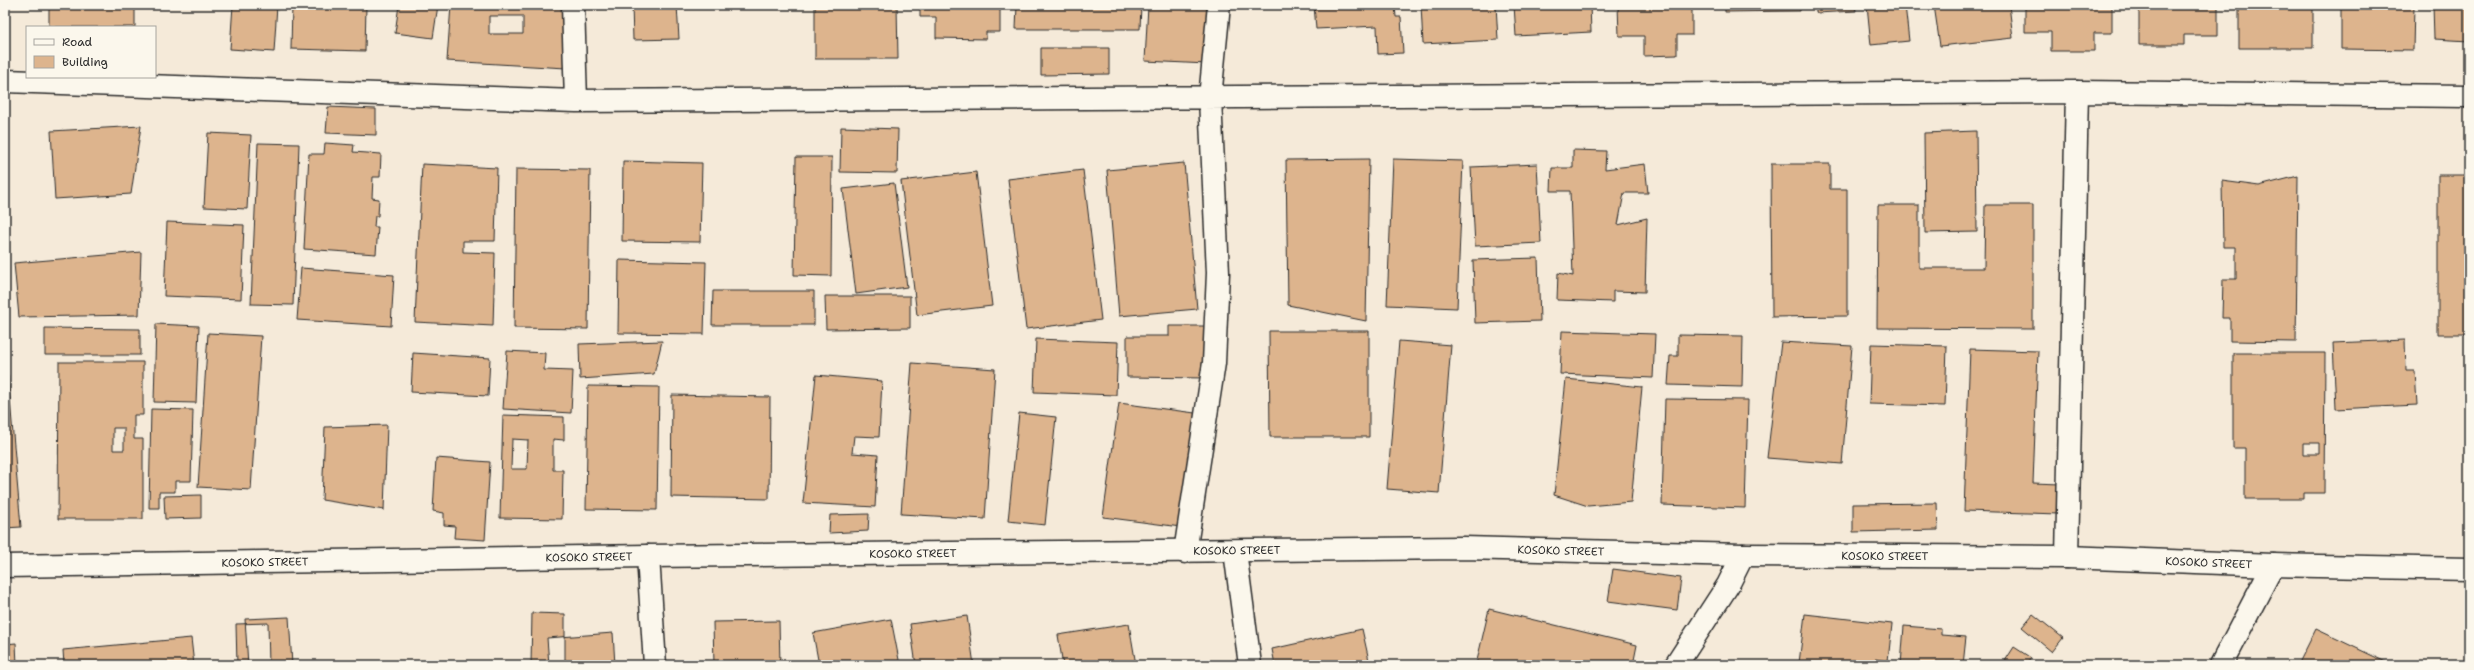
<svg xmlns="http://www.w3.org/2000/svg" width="2474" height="670" font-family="'Shantell Sans',sans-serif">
<rect width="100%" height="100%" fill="#f5ead9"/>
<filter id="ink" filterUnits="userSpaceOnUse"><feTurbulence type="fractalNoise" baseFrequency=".025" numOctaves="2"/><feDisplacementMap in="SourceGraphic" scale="8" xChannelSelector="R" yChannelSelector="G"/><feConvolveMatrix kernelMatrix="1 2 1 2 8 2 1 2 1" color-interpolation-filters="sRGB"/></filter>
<g filter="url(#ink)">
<path fill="#ddb48d" stroke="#2b2b2b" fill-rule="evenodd" d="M49 5H135V27H49Z
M233 5H277L274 52 230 49Z
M292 5H366L365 51 291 49Z
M399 5H438L433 38 395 33Z
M451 5H563L566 68 447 61ZM489 16H523V34H489Z
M632 5H677L679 39 633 40Z
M815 5H897L898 59H815Z
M920 5H1000V32H986V39L936 38V17H920Z
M1017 5H1141L1140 29H1016Z
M1148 5H1209L1207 64 1145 61Z
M1314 5H1395L1396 17H1401L1403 53 1378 54 1377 26 1316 29Z
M1421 5H1496L1498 40 1423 44Z
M1514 5H1590L1591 32 1516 36Z
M1618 5H1692V35H1677V55L1644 56V36H1619Z
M1725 5H1800V11L1725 12Z
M1816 5H1855L1856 11 1816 13Z
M1867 5H1905L1909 41 1871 45Z
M1934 5H2009L2013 38 1940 46Z
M2025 5H2112V33H2094V51H2051V32H2025Z
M2139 5H2218V35H2184V45H2139Z
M2239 5H2313V48H2239Z
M2341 5H2414L2413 50 2341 49Z
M2433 5H2469V41L2434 39Z
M1041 48H1109V74L1041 75Z
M328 107 376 109V135L326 133Z
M141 126 131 194 55 199 51 131Z
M841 127 898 129 897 173 840 172Z
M1976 131 1977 232 1925 233 1924 133Z
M208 133 251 135 247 209 204 207Z
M258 143 299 144 293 305 251 304Z
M325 143 354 145 353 152 381 154 380 177H373L372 198 379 199 378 216H375L374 227H378L376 254 304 249 309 154H324Z
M1573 150 1606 151 1605 169 1645 164 1648 193H1624L1618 225 1647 218 1645 292 1613 291V302L1557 300 1558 273 1573 276 1570 191H1551L1552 168H1573Z
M796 157H832L831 276 794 275Z
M1369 159 1366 321 1288 305 1286 160Z
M1393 159 1463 161 1457 308 1387 305Z
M623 161 702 163 700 242 622 241Z
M1184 163 1197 309 1119 316 1107 170Z
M422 164 497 168 495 241H463V252L495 253 493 326 415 322Z
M1537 164 1541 243 1475 246 1471 167Z
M1771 164H1830V189H1847V316L1772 317Z
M516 169 590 170 588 329 514 328Z
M1083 170 1101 320 1026 329 1008 179Z
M976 172 992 306 917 315 901 181Z
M2438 175H2469V334H2438Z
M2298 176 2296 342 2230 341V318H2222L2223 279H2236V247H2223L2222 181 2259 186Z
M894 183 907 287 856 294 843 189Z
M1878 205H1919V268H1984L1985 205H2033V329L1877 328Z
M167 222 244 225 241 299 164 296Z
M141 252 139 315 19 317 14 263Z
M1538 258 1540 321 1475 323 1473 260Z
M619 260 706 262 704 334 618 333Z
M301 268 394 275 391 326 297 320Z
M713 291H814V325H712Z
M825 296H910V328L826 329Z
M156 324 199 326 196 403 154 402Z
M1169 326H1206V378L1127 377V336H1169Z
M45 328 140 329V355H45Z
M1269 331H1369V437H1270Z
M1562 331 1655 334 1653 378 1560 374Z
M208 333 261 336 251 490 198 487Z
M1678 335 1743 336 1742 387 1668 385 1670 356H1678Z
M1036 339 1118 342 1116 395 1034 392Z
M2405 340 2406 371H2415L2417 405 2336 409 2333 343Z
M662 341 654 374 580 379 579 344Z
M1399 341 1451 345 1439 493 1387 489Z
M1781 342 1852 346 1842 464 1767 458Z
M1871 344 1947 346 1945 406 1869 404Z
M1970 349 2038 351 2033 483 2060 484 2059 514 1964 511Z
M507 351 545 353 544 370 573 371 571 413 503 409Z
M413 353 490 358 488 396 411 392Z
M2233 353H2325L2324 493H2303V499H2245V448H2233ZM2303 443H2319V454H2303Z
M59 362H143V415H134V439H143V519H58ZM113 428H124V450H113Z
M912 363 995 369 985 519 901 514Z
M816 375 882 381 879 437 854 436 852 453 878 455 875 507 803 503Z
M8 376 21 527 5 528V377Z
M1566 379 1642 387 1631 502 1588 506 1554 495Z
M588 386 659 387 657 510 586 509Z
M672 395 770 397 769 499 671 497Z
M1665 399 1748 400 1745 508 1662 505Z
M1119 403 1195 413 1181 527 1103 517Z
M151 409 193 410 191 481H175V492H159V508H149Z
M1019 413 1056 417 1045 525 1008 521Z
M503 415 564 417V440L553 439V470H563L562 519 500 518ZM512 439 528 440 527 469H511Z
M387 425 384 510 322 500 325 427Z
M436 458 490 462 485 540 454 538 455 526 444 525V513L433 511Z
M201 495V518L165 519 164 496Z
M1937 503 1938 530 1853 532V504Z
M869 514 868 531 829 533 830 515Z
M1613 569 1681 578 1677 610 1608 601Z
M1489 609 1637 645 1633 665H1476Z
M532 613 565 614V665H531Z
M1805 614 1892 624 1888 661 1875 659V665L1799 663Z
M2033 614 2063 638 2052 652 2022 627Z
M967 616 974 665H916L910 624Z
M289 617 292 665H248L245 619Z
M891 619 900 665H819L813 633Z
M779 621 780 665H714L713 622Z
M268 623 269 665H237L236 624Z
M1129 624 1136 665H1063L1058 635Z
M1904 626 1941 629V635L1966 637 1963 665H1901Z
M1362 629 1370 665H1275L1272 649Z
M2316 629 2392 665H2298Z
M613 633 615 665H549L547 638Z
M191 638 194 665H64L63 650Z
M16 643 17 665H5V644Z
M2014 647 2031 658 2026 665 2003 664Z"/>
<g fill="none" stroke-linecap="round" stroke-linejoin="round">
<defs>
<path id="street" d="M573 5 576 101
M5 81 576 101 2077 92 2469 96
M1235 551 1250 665
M1185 552 1214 363 1218 273 1210 98 1219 5
M648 556 655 665
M2067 557 2077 92
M1676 665 1728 585 1743 555
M2221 665 2273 565"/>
<g id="secondary">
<path id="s1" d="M5 566 648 556 1464 548 1743 555 2067 557 2273 565 2469 569"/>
</g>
</defs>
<use href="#street" stroke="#2b2b2b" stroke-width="25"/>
<use href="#secondary" stroke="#2b2b2b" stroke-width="25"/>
<use href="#street" stroke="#fbf7ec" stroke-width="22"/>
<use href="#secondary" stroke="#fbf7ec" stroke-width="22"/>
</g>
</g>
<g text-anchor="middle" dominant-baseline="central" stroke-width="3" stroke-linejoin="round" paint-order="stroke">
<g font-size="11" fill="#2b2b2b" stroke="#fbf7ec">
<text stroke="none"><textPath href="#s1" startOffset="1232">KOSOKO STREET</textPath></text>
<text stroke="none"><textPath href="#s1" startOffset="1556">KOSOKO STREET</textPath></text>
<text stroke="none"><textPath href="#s1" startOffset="908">KOSOKO STREET</textPath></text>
<text stroke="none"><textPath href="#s1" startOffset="1880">KOSOKO STREET</textPath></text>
<text stroke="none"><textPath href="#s1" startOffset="584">KOSOKO STREET</textPath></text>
<text stroke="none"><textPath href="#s1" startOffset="260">KOSOKO STREET</textPath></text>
<text stroke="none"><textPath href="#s1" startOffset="2204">KOSOKO STREET</textPath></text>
</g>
</g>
<rect width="2474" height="670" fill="none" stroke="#fbf7ec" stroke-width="20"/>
<rect x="10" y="10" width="2454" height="650" fill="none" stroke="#2b2b2b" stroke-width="1.5" filter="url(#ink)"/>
<rect x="26" y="26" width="130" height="52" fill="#fbf7ec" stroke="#a8a59f"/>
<rect x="34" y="39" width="20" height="6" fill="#fbf7ec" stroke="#a8a59f"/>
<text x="62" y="46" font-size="12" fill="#2b2b2b">Road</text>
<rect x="34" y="56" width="20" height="12" fill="#ddb48d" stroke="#a8a59f"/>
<text x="62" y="66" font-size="12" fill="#2b2b2b">Building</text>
</svg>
